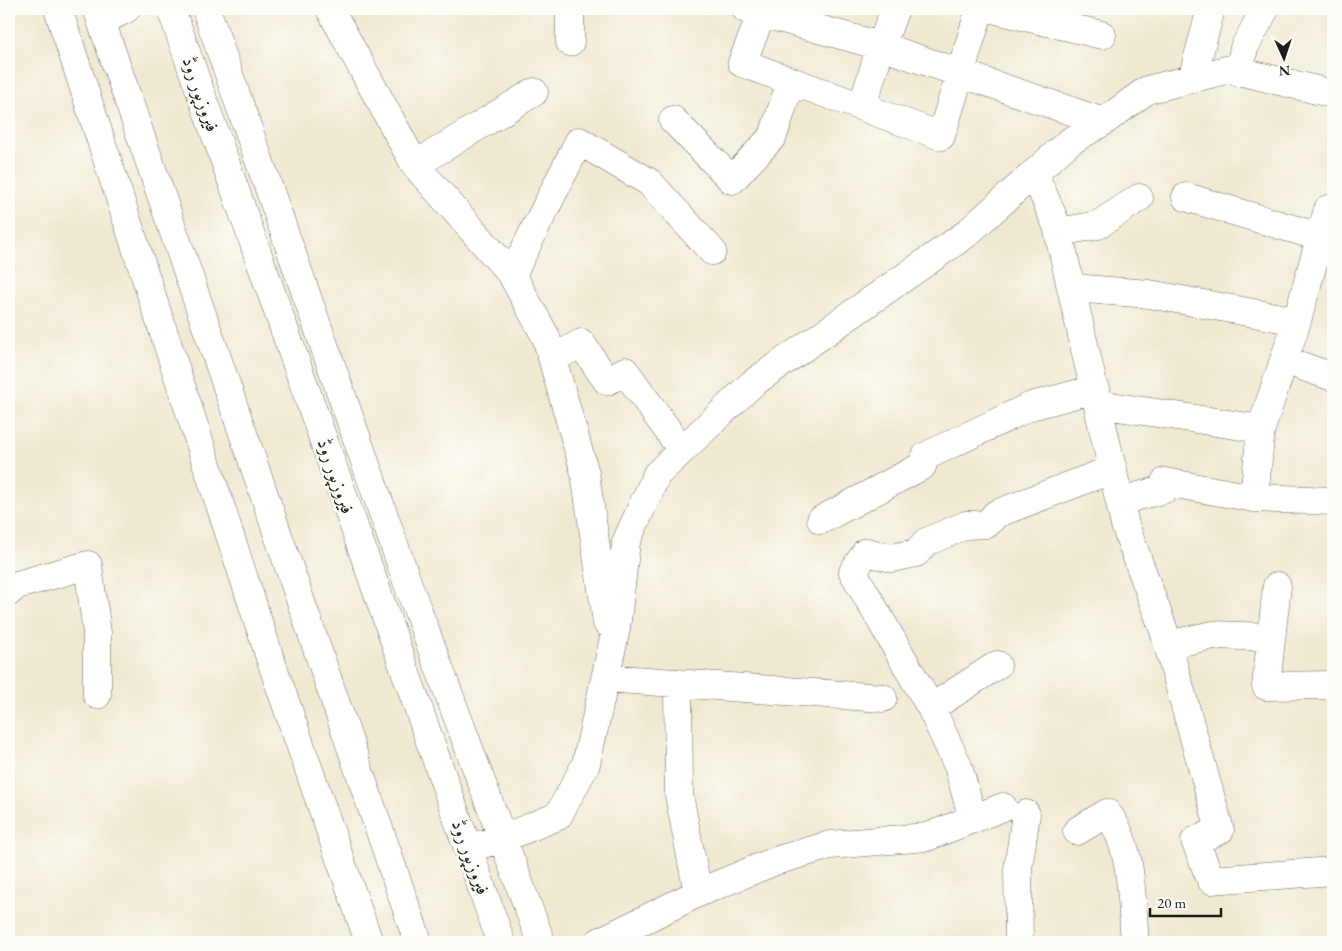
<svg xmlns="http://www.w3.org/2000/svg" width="1342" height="951" font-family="'EB Garamond',Amiri,serif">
<rect width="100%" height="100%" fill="#fdfcf7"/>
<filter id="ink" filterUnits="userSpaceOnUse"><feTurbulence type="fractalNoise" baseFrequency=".02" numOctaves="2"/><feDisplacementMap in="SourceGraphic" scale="10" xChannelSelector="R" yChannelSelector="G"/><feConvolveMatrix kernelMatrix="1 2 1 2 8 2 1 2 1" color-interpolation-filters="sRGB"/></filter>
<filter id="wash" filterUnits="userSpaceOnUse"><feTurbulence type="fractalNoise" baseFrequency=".0096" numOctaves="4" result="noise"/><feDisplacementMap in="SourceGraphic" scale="20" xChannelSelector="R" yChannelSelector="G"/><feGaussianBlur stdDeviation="1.12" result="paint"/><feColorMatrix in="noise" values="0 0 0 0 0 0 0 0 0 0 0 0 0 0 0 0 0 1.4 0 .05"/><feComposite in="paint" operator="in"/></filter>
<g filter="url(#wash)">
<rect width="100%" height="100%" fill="#f0e9d1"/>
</g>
<g filter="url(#ink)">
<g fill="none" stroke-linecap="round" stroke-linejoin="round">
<defs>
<path id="minor" d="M58 9 271 661 369 942
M206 9 409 587 541 942
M330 9 415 165 512 275 546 337 585 473 607 623
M746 9 881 46 895 9
M992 9 1102 35
M762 13 742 63 941 136 980 9
M570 42V9
M1239 72 1244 48 1265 9
M1192 79 1211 9
M862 107 881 46 1103 122
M673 120 732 180 773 136 791 81
M415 165 534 92
M1034 173 1057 226 1125 525 1163 628 1220 830 1195 841 1211 880 1333 871
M1186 197 1320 237
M1059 232 1098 225 1139 198
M512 275 579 141 649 182 712 251
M1072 288 1149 294 1297 321 1328 209
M553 359 581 343 607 381 625 371 682 450
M1284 360 1333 377
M1098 404 1261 429
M1254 498 1333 501
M1120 501 1165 489V482L1254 498 1261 429 1297 321
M821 520 922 466 926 456 1031 406 1095 389
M1277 586 1266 686 1333 685
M9 592 17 585 88 565 97 633V695
M1168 645 1213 635 1271 637
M997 665 931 708 853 572 866 552 892 558 916 553 926 542 966 525 987 524 996 514 1113 469
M605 678 883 698
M931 708 958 766 973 819
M1077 831 1107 813C1134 847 1131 900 1135 942
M468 848 501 839 558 816 586 764 616 629 626 542 657 474 753 383 965 235 1069 142 1103 122 1147 90 1230 69 1333 94
M698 893 775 861 830 845 927 837 1003 807
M599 942 698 893 679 795 678 683
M1019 942 1018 869 1026 814"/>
<path id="highway" d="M97 9 418 942
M171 9 501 942
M102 21 126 9"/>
</defs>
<use href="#minor" stroke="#66645b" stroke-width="29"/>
<use href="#highway" stroke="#66645b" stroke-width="29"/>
<use href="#minor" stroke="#fff" stroke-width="28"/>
<use href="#highway" stroke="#fff" stroke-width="28"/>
</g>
</g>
<g text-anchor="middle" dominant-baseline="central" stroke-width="5" stroke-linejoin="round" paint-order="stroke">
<g font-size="19" fill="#1c1c1c" stroke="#fdfcf7">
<text transform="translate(201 94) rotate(71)">فیروزپور روڈ</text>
<text transform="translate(336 476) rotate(71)">فیروزپور روڈ</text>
<text transform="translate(471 857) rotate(70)">فیروزپور روڈ</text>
</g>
</g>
<rect width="1342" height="951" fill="none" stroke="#fdfcf7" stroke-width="30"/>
<g transform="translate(1284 58) rotate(177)" stroke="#fdfcf7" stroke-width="4" paint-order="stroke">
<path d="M0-4L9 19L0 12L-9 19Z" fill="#1c1c1c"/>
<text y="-8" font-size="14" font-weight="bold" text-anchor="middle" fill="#1c1c1c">N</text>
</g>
<path d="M1150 908v8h71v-8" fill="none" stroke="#1c1c1c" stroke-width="2.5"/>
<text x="1157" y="908" font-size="15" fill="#1c1c1c" stroke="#fdfcf7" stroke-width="4" paint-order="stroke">20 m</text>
</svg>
